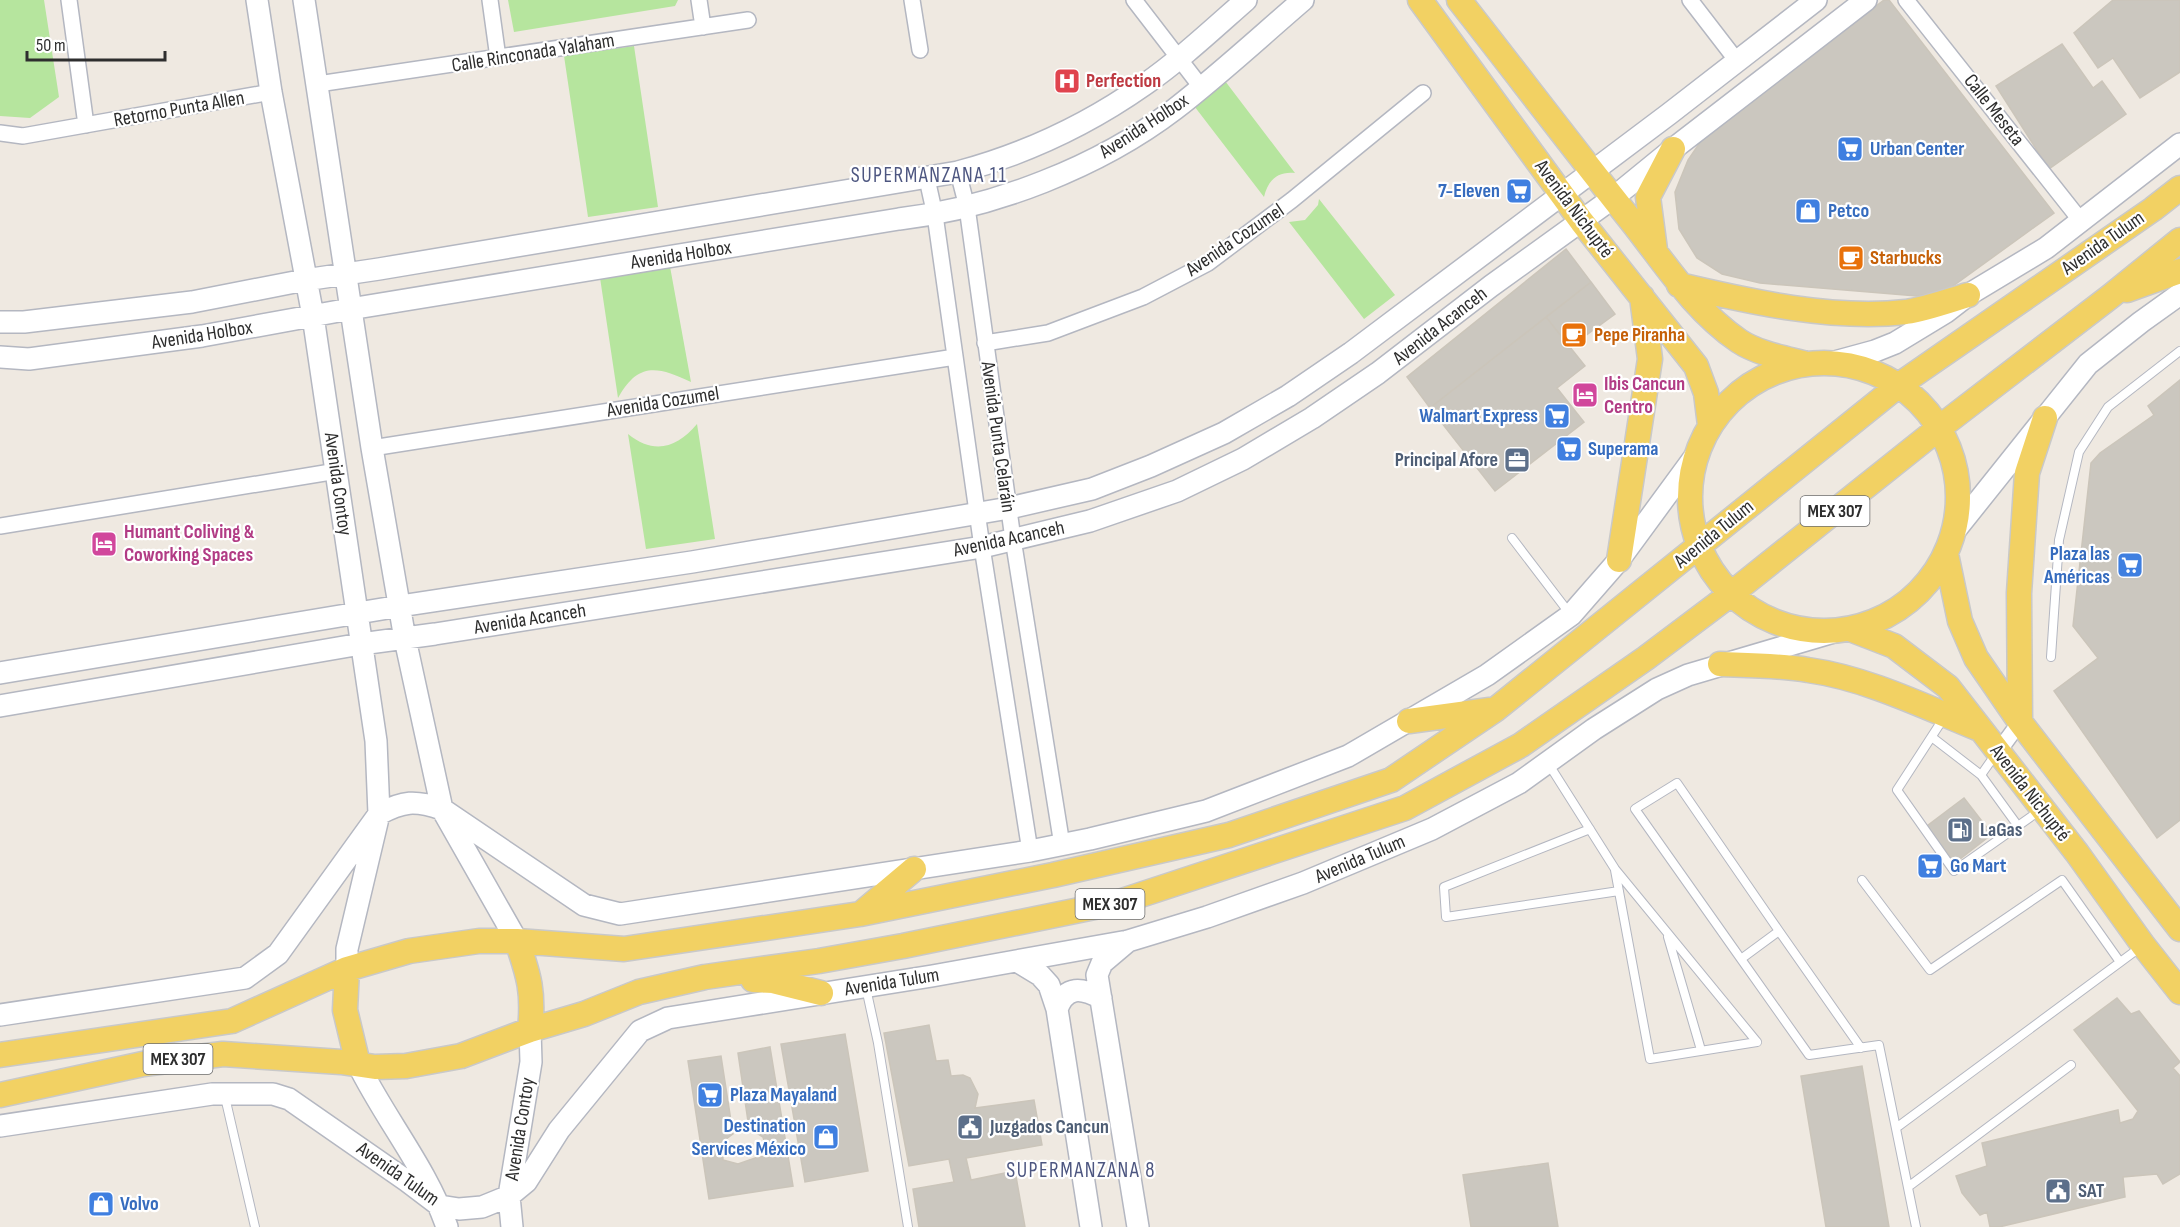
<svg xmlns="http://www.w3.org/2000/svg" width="2180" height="1227" font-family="'Sofia Sans Condensed',sans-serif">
<rect width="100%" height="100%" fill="#efe9e1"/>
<path fill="#b6e59e" d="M0 0H44L59 97 30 118 0 116Z
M508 0H678L675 6 514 32Z
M634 46 658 207 588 217 564 56Z
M1219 73 1295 173C1278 171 1268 180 1264 197L1188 98Z
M1319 199 1395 295 1364 319 1289 222 1305 220 1318 205Z
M669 261 691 382C657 366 638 362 618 398L599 271Z
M697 424 715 539 646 549 628 434C654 455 677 448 697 424Z"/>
<path fill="#cbc7bf" stroke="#cbc5ba" stroke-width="1.5" d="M1884 0H1889L2054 213 1946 291 1917 296 1760 283 1722 274 1697 258 1679 229 1675 192 1688 160 1703 138Z
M2113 0H2180V72L2140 98 2113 58 2098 68 2074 33Z
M2062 44 2093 88 2102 81 2126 114 2049 169 1996 86Z
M1566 249 1591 282 1430 408 1407 377Z
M1591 282 1615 314 1570 347 1546 317Z
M1546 317 1585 366 1557 388 1584 422 1495 491 1430 408Z
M2180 380V820L2157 838 2054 691 2098 658 2073 626 2091 463 2100 453 2154 415 2148 406Z
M1964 798 1992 834 1955 863 1927 826Z
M2117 998 2131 1014 2139 1011 2180 1062 2173 1068 2180 1076V1174L2163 1184 2157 1174 2123 1177 2125 1197 1999 1227H1990L1987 1212 1980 1215 1962 1193 1956 1176 1987 1166 1982 1143 2118 1110 2120 1123 2133 1119 2138 1111 2074 1030Z
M929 1025 936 1061 948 1060 951 1076 963 1075 970 1078 978 1094 975 1108 1034 1100 1042 1145 966 1158 971 1180 1015 1171 1025 1227H919L913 1189 954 1182 949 1159 909 1166 884 1033Z
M845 1034 868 1171 805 1182 781 1044Z
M770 1047 793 1186 709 1199 688 1061 721 1056 733 1134 722 1142 723 1160 738 1164 761 1156 766 1148 763 1137 749 1128 738 1053Z
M1862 1066 1889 1227H1826L1801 1076Z
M1548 1163 1558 1227H1471L1463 1175Z"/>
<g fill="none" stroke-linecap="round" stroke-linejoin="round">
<defs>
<path id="lane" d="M1512 538 1570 614
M2051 657 2059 540 2079 452 2108 407 2180 351
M1945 716 1897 790 1954 871 2039 811
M1933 738 1981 775 2018 826
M1548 763 1615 869 1757 1042
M1981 775 1995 755
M1590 829 1444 887 1446 917 1619 891
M1615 870 1650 1059 1757 1042
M1862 880 1930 970 2062 880 2120 962
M1668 937 1701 1050
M1741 959 1635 809 1677 783 1779 931
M866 988 878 1043 908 1227
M1861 1048 1779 931 1741 959 1809 1055 1879 1045 1916 1227
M225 1097 255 1227
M1896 1128 2142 946
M1908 1187 2071 1065"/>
<path id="street" d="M69 0 86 125
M490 0 498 58
M699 0 703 27
M912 0 920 50
M1134 0 1201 87
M1690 0 1737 61
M1906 0 2081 221
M318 84 748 20
M0 133 23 136 271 92
M958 172 967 207 1013 539 1062 845
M927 179 935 215 982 547 1030 851
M985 343 1048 333 1143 297 1208 263 1292 200 1423 93
M372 448 955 357
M0 526 337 471
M1998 752 2020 722"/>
<path id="secondary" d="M257 0 271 92 313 316 376 741 379 814 347 949V969
M304 0 372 448 405 639 442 809 517 941
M0 322H24L192 302 305 280 379 269 958 172C1025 154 1087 125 1144 85 1180 60 1213 29 1246 0
M0 357 29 359 202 336 350 309 899 219C993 208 1099 167 1175 109 1219 75 1261 36 1303 0
M1831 363 1875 351 1895 343 1946 312 1968 295 2046 248 2180 144
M1953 533 2088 364 2141 322 2180 294
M0 673 400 606 692 562 1009 508 1092 489 1151 466 1224 433 1288 396 1351 353 1669 114 1816 0
M0 706 361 644 435 634 982 547 1090 521 1177 491 1243 459 1312 418 1378 373 1491 286 1613 198 1673 149 1866 0
M1128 941 1102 963 1097 975 1138 1227
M1017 961 1040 975 1049 985 1057 1009 1091 1227
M1057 1009C1066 985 1082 988 1101 998
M0 1015 245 978 278 954 379 814C403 801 415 800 442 809L584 905 620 914 1030 851 1090 839 1206 811 1348 756 1487 675 1571 615 1619 560 1696 455
M358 1064C385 1119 427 1169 447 1227
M0 1126 212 1094H273L289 1099 407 1181 440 1206 459 1209 482 1207 509 1196 526 1182 559 1130 640 1031 668 1018 932 976 1128 941 1207 917 1303 883 1432 829 1519 783 1594 729 1657 689 1688 675 1837 631
M512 1227 509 1196 531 1062 530 1030"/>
<path id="primary" d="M1420 0 1582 222 1696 366 1706 393 1710 425
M1459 0C1517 74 1574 149 1633 223 1666 265 1694 310 1739 341 1757 353 1783 358 1803 363
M1655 250 1648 197 1673 149
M1679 285C1751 302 1832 320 1906 312 1926 309 1948 301 1968 295
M2127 290 2180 271
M1690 497a134 134 0 1 1 268 0a134 134 0 1 1-268 0Z
M1946 554 1960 621 1976 658 2020 722 2180 929
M1619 560 1650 359 1642 297
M1850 629 1894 646 1948 687 2077 853 2143 945 2180 992
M1720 664C1749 665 1779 665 1808 670 1866 678 1923 706 1977 728
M1409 721 1490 710
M2020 722 2019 593 2027 473 2045 418
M863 912 914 869
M517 941C529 976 534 992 530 1030
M347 969 345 1010 358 1064
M753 980 773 981 821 993
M0 1055 232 1021 347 969 409 951 479 941H517L624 949 860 914 1053 875 1229 835 1391 780 1496 709 1899 385 2153 209 2180 188
M0 1095 143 1064 223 1054 341 1062 375 1067 406 1066 461 1056 530 1030 584 1014 639 992 705 977 819 961 903 946 1119 902 1405 808 1521 745 1646 658 1731 594 1939 428 2111 296 2180 240"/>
</defs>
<use href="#lane" stroke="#b4b7c1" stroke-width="10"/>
<use href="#street" stroke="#b4b7c1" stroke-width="18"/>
<use href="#secondary" stroke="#b4b7c1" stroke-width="24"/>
<use href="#primary" stroke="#c9c9c9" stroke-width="27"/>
<use href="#lane" stroke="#fff" stroke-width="8"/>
<use href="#street" stroke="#fff" stroke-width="15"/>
<use href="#secondary" stroke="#fff" stroke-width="21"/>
<use href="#primary" stroke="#f2d163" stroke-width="24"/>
</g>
<defs>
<symbol id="hospital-square" viewBox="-11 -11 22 22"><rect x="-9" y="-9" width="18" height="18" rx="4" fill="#e0444e" stroke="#fff"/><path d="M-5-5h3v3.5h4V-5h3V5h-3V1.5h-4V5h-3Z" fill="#fff"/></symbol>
<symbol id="supermarket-square" viewBox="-11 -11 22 22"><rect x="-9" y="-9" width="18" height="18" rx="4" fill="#3f7fe0" stroke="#fff"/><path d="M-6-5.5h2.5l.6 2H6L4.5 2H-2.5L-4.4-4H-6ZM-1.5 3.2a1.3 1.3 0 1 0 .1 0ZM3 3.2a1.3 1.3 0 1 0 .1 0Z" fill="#fff"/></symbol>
<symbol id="shop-square" viewBox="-11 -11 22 22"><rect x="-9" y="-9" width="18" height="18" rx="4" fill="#3f7fe0" stroke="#fff"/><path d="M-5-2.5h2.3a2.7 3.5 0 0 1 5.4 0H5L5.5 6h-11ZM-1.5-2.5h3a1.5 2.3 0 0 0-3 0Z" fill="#fff"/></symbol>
<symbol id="cafe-square" viewBox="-11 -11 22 22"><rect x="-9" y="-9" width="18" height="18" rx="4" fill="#e8710a" stroke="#fff"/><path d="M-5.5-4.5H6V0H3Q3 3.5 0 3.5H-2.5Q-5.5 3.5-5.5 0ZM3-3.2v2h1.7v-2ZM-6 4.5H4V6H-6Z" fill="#fff"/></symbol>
<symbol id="hotel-square" viewBox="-11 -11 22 22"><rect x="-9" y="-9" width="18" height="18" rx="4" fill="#d1479c" stroke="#fff"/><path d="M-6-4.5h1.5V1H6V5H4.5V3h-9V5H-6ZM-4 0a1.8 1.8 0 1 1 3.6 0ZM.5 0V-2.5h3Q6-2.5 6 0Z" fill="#fff"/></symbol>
<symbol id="office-square" viewBox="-11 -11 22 22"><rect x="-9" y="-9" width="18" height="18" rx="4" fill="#5c6f8a" stroke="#fff"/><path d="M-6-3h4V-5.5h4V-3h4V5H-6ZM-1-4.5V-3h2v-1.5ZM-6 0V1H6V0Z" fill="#fff"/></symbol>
<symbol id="fuel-square" viewBox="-11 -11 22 22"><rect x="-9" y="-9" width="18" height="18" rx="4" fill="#5c6f8a" stroke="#fff"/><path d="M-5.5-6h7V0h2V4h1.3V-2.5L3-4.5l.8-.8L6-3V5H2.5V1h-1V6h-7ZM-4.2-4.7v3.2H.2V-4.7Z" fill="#fff"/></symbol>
<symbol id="civic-square" viewBox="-11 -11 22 22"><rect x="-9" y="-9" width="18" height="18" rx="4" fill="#5c6f8a" stroke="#fff"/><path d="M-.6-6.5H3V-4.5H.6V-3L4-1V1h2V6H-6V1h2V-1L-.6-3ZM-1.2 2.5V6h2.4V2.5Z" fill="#fff"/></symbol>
</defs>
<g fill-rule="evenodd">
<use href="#hospital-square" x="1052" y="66" width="30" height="30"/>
<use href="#supermarket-square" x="1835" y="134" width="30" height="30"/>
<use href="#supermarket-square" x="1504" y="176" width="30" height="30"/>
<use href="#shop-square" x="1793" y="196" width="30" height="30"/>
<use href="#cafe-square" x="1836" y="243" width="30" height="30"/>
<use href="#cafe-square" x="1559" y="320" width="30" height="30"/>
<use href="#hotel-square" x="1570" y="380" width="30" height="30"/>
<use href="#supermarket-square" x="1542" y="401" width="30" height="30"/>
<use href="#supermarket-square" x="1554" y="434" width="30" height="30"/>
<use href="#office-square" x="1502" y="445" width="30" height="30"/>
<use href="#hotel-square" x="89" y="529" width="30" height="30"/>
<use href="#supermarket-square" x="2115" y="550" width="30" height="30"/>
<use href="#fuel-square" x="1945" y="815" width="30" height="30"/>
<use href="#supermarket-square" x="1915" y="851" width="30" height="30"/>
<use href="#supermarket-square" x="695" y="1080" width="30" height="30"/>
<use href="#civic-square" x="955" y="1112" width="30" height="30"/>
<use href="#shop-square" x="811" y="1122" width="30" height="30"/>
<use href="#civic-square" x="2043" y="1176" width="30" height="30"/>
<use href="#shop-square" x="86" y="1189" width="30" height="30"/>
</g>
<g text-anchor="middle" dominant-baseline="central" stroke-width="4.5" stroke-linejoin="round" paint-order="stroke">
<g fill="#fff" stroke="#6d6d6d" stroke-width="1.5">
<rect x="1800.5" y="496" width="69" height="30" rx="4.5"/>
<rect x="1075.5" y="889" width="69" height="30" rx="4.5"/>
<rect x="143.5" y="1044" width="69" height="30" rx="4.5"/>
</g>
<g font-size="18" font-weight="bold" fill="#2e2e2e">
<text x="1835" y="511">MEX 307</text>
<text x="1110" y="904">MEX 307</text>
<text x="178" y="1059">MEX 307</text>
</g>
<g font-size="20" fill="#2e2e2e" stroke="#fff">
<text transform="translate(533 53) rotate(-9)">Calle Rinconada Yalaham</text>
<text transform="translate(179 109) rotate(-10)">Retorno Punta Allen</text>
<text transform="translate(1994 110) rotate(52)">Calle Meseta</text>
<text transform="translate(1144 126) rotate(-33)">Avenida Holbox</text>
<text transform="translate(1574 209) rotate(53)">Avenida Nichupté</text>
<text transform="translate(1235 240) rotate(-34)">Avenida Cozumel</text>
<text transform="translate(2103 243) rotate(-35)">Avenida Tulum</text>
<text transform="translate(681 255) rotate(-9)">Avenida Holbox</text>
<text transform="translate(1440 326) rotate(-38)">Avenida Acanceh</text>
<text transform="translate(202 335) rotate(-9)">Avenida Holbox</text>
<text transform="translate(663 402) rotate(-9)">Avenida Cozumel</text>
<text transform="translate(998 437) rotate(82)">Avenida Punta Celaráin</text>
<text transform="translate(338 484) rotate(82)">Avenida Contoy</text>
<text transform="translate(1714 534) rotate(-39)">Avenida Tulum</text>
<text transform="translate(1009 539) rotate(-12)">Avenida Acanceh</text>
<text transform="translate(530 619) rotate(-9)">Avenida Acanceh</text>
<text transform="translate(2030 793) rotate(52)">Avenida Nichupté</text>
<text transform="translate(1360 859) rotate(-23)">Avenida Tulum</text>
<text transform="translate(892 982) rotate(-9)">Avenida Tulum</text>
<text transform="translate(520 1129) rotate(-81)">Avenida Contoy</text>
<text transform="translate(398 1174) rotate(35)">Avenida Tulum</text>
</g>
<g font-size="20" font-weight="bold" fill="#be3a42" stroke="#fff" text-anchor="start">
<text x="1086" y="81">Perfection</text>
</g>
<g font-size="20" font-weight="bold" fill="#366cbe" stroke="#fff" text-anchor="start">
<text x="1870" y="149">Urban Center</text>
<text x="1500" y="191" text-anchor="end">7-Eleven</text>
<text x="1828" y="211">Petco</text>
<text x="1538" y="416" text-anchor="end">Walmart Express</text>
<text x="1588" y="449">Superama</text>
<text x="2110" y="554" text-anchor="end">Plaza las<tspan x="2110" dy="23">Américas</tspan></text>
<text x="1950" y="866">Go Mart</text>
<text x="730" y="1095">Plaza Mayaland</text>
<text x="806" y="1126" text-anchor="end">Destination<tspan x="806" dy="23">Services México</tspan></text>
<text x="120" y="1204">Volvo</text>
</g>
<g font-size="20" font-weight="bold" fill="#c56008" stroke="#fff" text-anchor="start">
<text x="1870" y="258">Starbucks</text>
<text x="1594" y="335">Pepe Piranha</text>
</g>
<g font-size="20" font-weight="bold" fill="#b23c85" stroke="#fff" text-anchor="start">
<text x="1604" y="384">Ibis Cancun<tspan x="1604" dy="23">Centro</tspan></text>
<text x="124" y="532">Humant Coliving &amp;<tspan x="124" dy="23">Coworking Spaces</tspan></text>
</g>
<g font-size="20" font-weight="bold" fill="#4e5e75" stroke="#fff" text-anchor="start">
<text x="1498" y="460" text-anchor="end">Principal Afore</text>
<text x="1980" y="830">LaGas</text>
<text x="990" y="1127">Juzgados Cancun</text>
<text x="2078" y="1191">SAT</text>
</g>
<g font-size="21" letter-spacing="1.5" fill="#4d5680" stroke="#fff">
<text x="929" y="175">SUPERMANZANA 11</text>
<text x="1081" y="1170">SUPERMANZANA 8</text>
</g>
</g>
<path d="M27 51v9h138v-9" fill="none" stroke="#2e2e2e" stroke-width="3"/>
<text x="36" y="51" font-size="18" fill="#2e2e2e" stroke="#ffffff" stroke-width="4.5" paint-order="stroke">50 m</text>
</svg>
